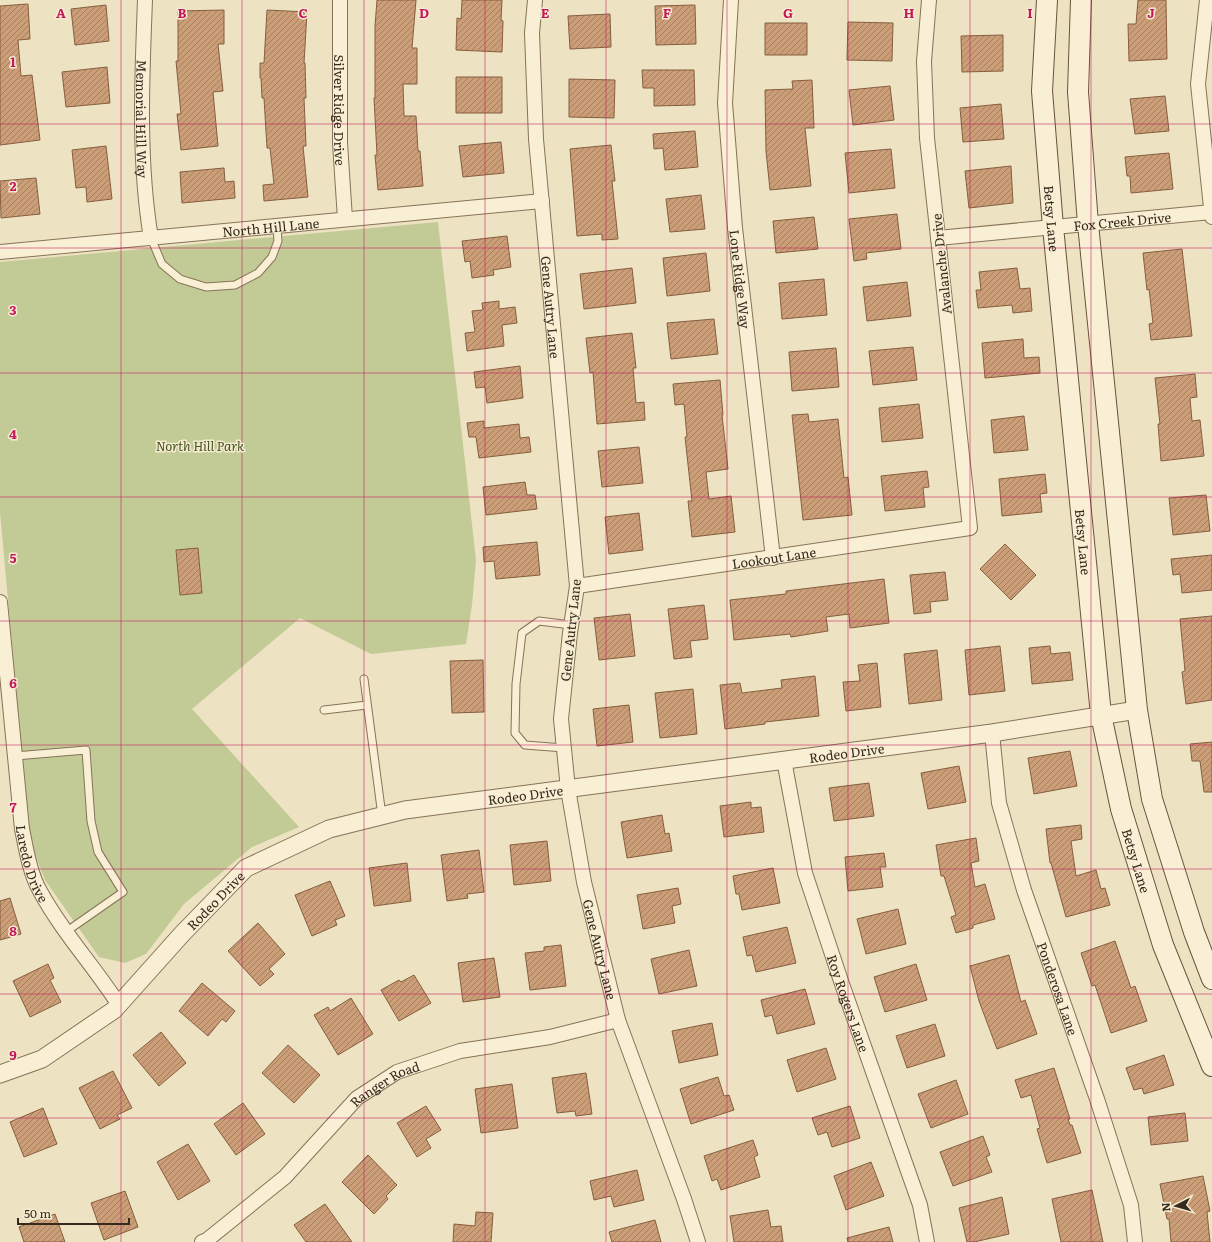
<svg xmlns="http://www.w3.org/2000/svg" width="1212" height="1242" font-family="Literata,serif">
<defs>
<pattern id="building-hatch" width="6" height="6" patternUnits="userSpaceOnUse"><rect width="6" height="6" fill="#cb9e77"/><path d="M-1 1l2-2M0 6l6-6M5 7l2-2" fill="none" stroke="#a68161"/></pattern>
</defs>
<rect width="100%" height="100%" fill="#ede2c1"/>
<path fill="#c2cb95" d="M438 222 476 560 472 605 466 644 371 654 300 618 192 709 299 827 252 847 184 904 146 954 125 963 99 957 45 880 30 842 0 512V262Z"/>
<path fill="url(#building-hatch)" stroke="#855e3f" d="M377 0H416L412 48H417V84H403L404 116H416L418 151H420L423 186 378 190 375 155H377L374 98H375V26Z
M462 0H502L501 20 503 21 502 52 456 50 457 18 461 19Z
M1138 0H1166L1167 59 1129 61 1128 24H1136Z
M28 4 30 39 18 40 21 76 32 75 40 140 0 145V6Z
M106 5 109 41 75 45 71 9Z
M695 5 696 44 656 45 655 6Z
M224 10V44H218L223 91 213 92 218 146 181 150 177 114H181L176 61H178V11Z
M267 10 307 12 304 63H305L306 98H304L306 146H303L308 197 264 201 263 185 274 184 270 148H267L264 98H262L261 78H260V63H264Z
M610 14 611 47 570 49 568 16Z
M848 22 893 23 892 61 847 60Z
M765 23H807V55H765Z
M1003 35V71L962 72 961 36Z
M107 67 110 103 66 107 62 72Z
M642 70H694L695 105 654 106V88H643Z
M456 77H502V113H456Z
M569 79 615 80 614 118 569 117Z
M812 80 814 128H805L811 186 770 190 766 151 765 90 793 89 792 81Z
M890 86 894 120 853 125 849 90Z
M1165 96 1169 131 1135 134 1130 99Z
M1001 104 1004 139 963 142 960 108Z
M695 131 698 167 665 170 663 148 654 149 653 134Z
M501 142 504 173 463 177 459 146Z
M611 145 615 181H612L618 239 602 240V234L577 236 570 149Z
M106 146 112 199 87 202 86 187 76 188 72 150Z
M891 149 895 188 849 193 845 153Z
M1169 153 1173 189 1131 193 1130 176H1127L1125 157Z
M1011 166 1013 203 969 208 965 171Z
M224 168 225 182 234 181 235 198 182 203 180 172Z
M36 178 40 214 1 218 0 181Z
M701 195 705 229 670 232 666 199Z
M897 214 901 249 866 253 867 259 854 261 849 219Z
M814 217 818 249 776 253 773 221Z
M507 236 511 267 493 270 494 275 472 278 470 261 465 262 462 241Z
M1182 249 1192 336 1151 340 1149 324 1153 323 1149 289 1147 290 1143 253Z
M706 253 710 291 667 296 663 258Z
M632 268 636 303 584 309 580 274Z
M1017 268 1020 289 1030 288 1032 311 1013 313 1012 305 978 308 976 290H981L979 272Z
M824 279 827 315 782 319 779 283Z
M907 282 911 316 867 321 863 287Z
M499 301V309L515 307 517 323 502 325 504 346 467 351 465 333 475 332 472 311 483 310 482 303Z
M714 319 718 354 671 359 667 323Z
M632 333 636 368H633L636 403 644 402 645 420 597 424 593 372 590 373 586 338Z
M1023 339 1024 358 1039 357 1040 373 985 378 982 343Z
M913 347 917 380 873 385 869 351Z
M836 348 839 387 792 391 789 352Z
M520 366 523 398 487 403 485 387 476 388 474 372Z
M1195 374 1197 397 1190 398 1192 421 1200 420 1204 456 1161 461 1158 424H1160L1155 378Z
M720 380 723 415H722L728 469 706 472 709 499 731 496 735 532 692 537 688 501H692L685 437H687L684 404 675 405 673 384Z
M919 404 923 438 882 442 879 408Z
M808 414 809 422 838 419 844 478 848 477 852 515 803 520 792 415Z
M1024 416 1028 450 994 453 991 420Z
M484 421V428L519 424 520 438 529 437 531 452 479 458 476 437H469L467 423Z
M639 447 643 483 602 487 598 451Z
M927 471 929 487 923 488 925 507 885 511 881 476Z
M1045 474 1047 493 1040 494 1042 512 1002 516 999 479Z
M525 482 527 495H535L537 509 486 515 483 487Z
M1206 495 1210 531 1173 535 1169 498Z
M639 513 643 550 609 554 605 517Z
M537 542 540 575 496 579 494 561 484 562 483 547Z
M1005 544 1036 575 1011 600 980 569Z
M198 548 202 593 180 595 176 550Z
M1212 555V590L1182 593 1180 574 1173 575 1171 559Z
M945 572 948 600 930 602 931 612 914 614 910 575Z
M884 579 889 623 850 628 849 614 826 617 828 631 791 637 790 634 734 640 730 600 786 594V591Z
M704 605 708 639 690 641 692 657 674 659 668 609Z
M630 614 635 656 599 660 594 618Z
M1212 616V700L1186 704 1182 672 1185 671 1180 619Z
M1000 646 1005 691 969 695 965 650Z
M1050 646 1051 654 1070 652 1073 680 1032 684 1029 648Z
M937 650 942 700 909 704 904 654Z
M483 660 484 712 452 713 450 661Z
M877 663 881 707 846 711 843 682 860 681 858 665Z
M815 676 819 716 765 722V724L725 729 720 685 740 683 742 693 782 688 781 680Z
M693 689 697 734 660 738 655 693Z
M629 705 633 742 597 746 593 709Z
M1212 742V792H1204L1200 761H1192L1190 744Z
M1070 751 1077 786 1034 794 1028 758Z
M959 766 966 802 928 809 921 773Z
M869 783 874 816 834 821 829 788Z
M751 802V808L761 807 764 832 724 837 720 806Z
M662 815 665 834 669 833 672 851 627 858 621 822Z
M1081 825 1082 839 1071 841 1076 876 1096 870 1101 889 1105 888 1110 905 1066 917 1051 863H1050L1046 829Z
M976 838 979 861 971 863 975 887 985 884 995 919 973 925V928L956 933 951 917 956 915 944 876H941L936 845Z
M547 841 551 881 514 885 510 845Z
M479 850 484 892 467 894 468 898 447 901 441 855Z
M884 853 886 867H880L883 887 848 891 845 857Z
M407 863 411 901 374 906 369 868Z
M773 868 780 903 742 910 739 894H736L733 876Z
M330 881 345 916 335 920 337 925 312 936 295 895Z
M678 888 681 904 672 906 675 923 643 929 637 895Z
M10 898 21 934 0 940V901Z
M898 909 906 944 866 954 857 919Z
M258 923 285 954 269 969 274 974 260 986 228 951Z
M787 927 796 963 756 972 752 955 747 956 743 937Z
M1115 941 1131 988 1135 986 1147 1021 1111 1033 1095 985 1092 986 1081 953Z
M561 945 566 986 530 990 525 953 544 951V947Z
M689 950 697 986 659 994 651 959Z
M1009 955 1021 1002 1025 1000 1037 1034 997 1049 979 1001 970 966Z
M494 958 500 997 463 1002 458 963Z
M48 964 54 978 50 980 61 1002 30 1017 13 981Z
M916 964 927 1000 885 1012 874 977Z
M414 975 431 1003 399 1021 381 990 399 980 401 982Z
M202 983 235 1011 226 1022 222 1019 208 1036 179 1011Z
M805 989 815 1024 777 1034 772 1015 765 1017 761 1000Z
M351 998 373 1034 338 1055 314 1015 328 1007 330 1011Z
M712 1023 718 1055 679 1063 672 1031Z
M935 1024 945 1056 907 1068 896 1036Z
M161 1032 186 1063 159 1086 133 1055Z
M288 1045 320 1075 294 1103 262 1073Z
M826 1048 836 1079 797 1092 787 1060Z
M1164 1055 1174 1085 1144 1094 1142 1088 1134 1090 1126 1068Z
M1054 1068 1070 1119H1068L1070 1125H1072L1081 1153 1047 1163 1037 1129 1040 1128 1031 1095 1021 1098 1015 1080Z
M113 1071 132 1108 117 1115 120 1119 100 1129 79 1088Z
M586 1073 592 1114 576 1116 575 1111 557 1113 552 1078Z
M718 1077 724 1096 729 1095 734 1110 691 1124 680 1089Z
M956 1080 968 1114 931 1128 918 1094Z
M512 1084 518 1128 481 1133 475 1089Z
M243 1103 265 1134 236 1155 214 1124Z
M426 1106 441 1130 426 1139 431 1148 417 1157 397 1123Z
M850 1106 860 1138 832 1147 827 1132 818 1135 812 1118Z
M43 1108 57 1144 24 1157 10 1122Z
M1185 1113 1188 1141 1151 1145 1148 1117Z
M983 1136 990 1155 986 1157 992 1172 953 1186 940 1152Z
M753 1140 758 1155 754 1157 760 1177 721 1190 717 1179 712 1181 704 1156Z
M188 1144 210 1181 178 1200 157 1162Z
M368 1155 397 1185 386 1196 388 1199 374 1214 342 1182Z
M871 1162 884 1196 846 1210 834 1176Z
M637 1170 644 1200 614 1207 611 1196 594 1200 590 1181Z
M1203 1176 1210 1211 1207 1212 1210 1242H1171L1169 1219H1167L1160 1184Z
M1092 1190 1103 1242H1061L1052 1199Z
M125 1191 138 1227 104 1240 91 1203Z
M1002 1197 1009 1234 974 1242H967L959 1208Z
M325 1204 352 1242H306L294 1225Z
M768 1210 771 1227 781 1226 783 1242H734L730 1216Z
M476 1212 493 1213 491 1242H453L454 1224 475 1226Z
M55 1214 65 1242H24L19 1227Z
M655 1220 661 1242H612L609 1232Z
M889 1227 893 1242H848L847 1238Z"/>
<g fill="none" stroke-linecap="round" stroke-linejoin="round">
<defs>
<path id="service" d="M151 238 162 264 180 279 206 287 235 285 258 273 272 257 278 241 277 227
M364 679 382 816
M324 710 367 705
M564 748 525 745 515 733 516 684 522 633 539 621 571 625
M15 756 86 750 91 821 98 852 123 892 67 931"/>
<g id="minor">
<path id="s1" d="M145 0C142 79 138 160 151 238"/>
<path id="s2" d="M340 0V143L345 219"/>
<path id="s3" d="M535 0 532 33 536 139 577 586 570 633 561 719 568 789 584 882 618 1020 684 1199 698 1242"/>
<path id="s4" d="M731 0 725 103 735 228 773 558"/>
<path d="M1207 0 1198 84 1212 217"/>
<path id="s5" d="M938 238 1212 212"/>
<path id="s6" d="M0 252 542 201"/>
<path id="s7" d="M577 586 970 528 927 138 924 61 929 0"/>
<path id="s8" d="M0 602 22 829C26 848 30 874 40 891 62 932 94 966 119 1005"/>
<path id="s9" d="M992 733 999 803 1024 890 1097 1099 1131 1205 1135 1242"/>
<path id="s10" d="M784 760 805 873 842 984 920 1205 927 1242"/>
<path id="s11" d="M202 1242 207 1240 285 1177 357 1098 397 1072 460 1051 550 1037 618 1020"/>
</g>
<g id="tertiary">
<path id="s12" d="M0 1074 42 1059 114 1010 182 934 246 868 329 829 405 810 992 733 1137 710"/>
</g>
<g id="secondary">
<path id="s13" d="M1047 0 1042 91 1053 227 1101 715 1121 809 1163 945 1212 1066"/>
<path d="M1081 0 1078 92 1088 224 1137 710 1152 799 1194 932 1212 979"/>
</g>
</defs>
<use href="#service" stroke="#867359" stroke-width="9"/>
<use href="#minor" stroke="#867359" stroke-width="16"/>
<use href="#tertiary" stroke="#867359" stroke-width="19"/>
<use href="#secondary" stroke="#68543c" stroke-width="22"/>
<use href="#service" stroke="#f8efd4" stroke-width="7"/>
<use href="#minor" stroke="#f8efd4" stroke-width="14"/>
<use href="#tertiary" stroke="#f8efd4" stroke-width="17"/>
<use href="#secondary" stroke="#f8efd4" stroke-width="20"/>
</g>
<path fill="none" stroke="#c2185b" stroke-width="1" stroke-opacity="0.55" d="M121 0V1242M242 0V1242M364 0V1242M485 0V1242M606 0V1242M727 0V1242M848 0V1242M970 0V1242M1091 0V1242M0 124H1212M0 248H1212M0 373H1212M0 497H1212M0 621H1212M0 745H1212M0 869H1212M0 994H1212M0 1118H1212"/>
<g text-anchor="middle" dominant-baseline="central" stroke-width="3" stroke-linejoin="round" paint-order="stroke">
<g font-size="13" fill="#362a1d" stroke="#f5ecd0">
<text stroke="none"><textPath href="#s2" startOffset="110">Silver Ridge Drive</textPath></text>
<text stroke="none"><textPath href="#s1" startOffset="119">Memorial Hill Way</textPath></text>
<text stroke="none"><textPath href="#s13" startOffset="219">Betsy Lane</textPath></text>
<text stroke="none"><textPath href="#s5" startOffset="185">Fox Creek Drive</textPath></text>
<text stroke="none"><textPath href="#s6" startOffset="272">North Hill Lane</textPath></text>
<text transform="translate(941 264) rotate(-96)">Avalanche Drive</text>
<text stroke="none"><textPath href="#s4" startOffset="280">Lone Ridge Way</textPath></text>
<text stroke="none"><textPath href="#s3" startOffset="308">Gene Autry Lane</textPath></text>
<text stroke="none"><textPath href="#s13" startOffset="544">Betsy Lane</textPath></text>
<text stroke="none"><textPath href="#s7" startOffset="199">Lookout Lane</textPath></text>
<text transform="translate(570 630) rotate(-84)">Gene Autry Lane</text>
<text stroke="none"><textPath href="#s12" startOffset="941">Rodeo Drive</textPath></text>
<text stroke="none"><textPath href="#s12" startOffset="617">Rodeo Drive</textPath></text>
<text stroke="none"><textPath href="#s13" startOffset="868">Betsy Lane</textPath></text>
<text stroke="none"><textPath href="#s8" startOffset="264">Laredo Drive</textPath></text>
<text stroke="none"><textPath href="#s12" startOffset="281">Rodeo Drive</textPath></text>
<text stroke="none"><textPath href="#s3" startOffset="956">Gene Autry Lane</textPath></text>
<text stroke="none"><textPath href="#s9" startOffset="265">Ponderosa Lane</textPath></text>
<text stroke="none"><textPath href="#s10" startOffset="252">Roy Rogers Lane</textPath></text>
<text stroke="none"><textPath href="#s11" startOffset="244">Ranger Road</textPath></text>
</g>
<g font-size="13" font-style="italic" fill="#445224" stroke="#f5ecd0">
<text x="200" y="445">North Hill Park</text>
</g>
</g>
<g font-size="13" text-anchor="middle" font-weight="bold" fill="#c2185b" stroke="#f5ecd0" stroke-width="3" stroke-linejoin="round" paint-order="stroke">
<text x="61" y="18">A</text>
<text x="182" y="18">B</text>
<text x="303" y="18">C</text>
<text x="424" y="18">D</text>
<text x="545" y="18">E</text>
<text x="667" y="18">F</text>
<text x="788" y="18">G</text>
<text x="909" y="18">H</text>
<text x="1030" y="18">I</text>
<text x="1151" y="18">J</text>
<text x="13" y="67">1</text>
<text x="13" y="191">2</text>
<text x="13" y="315">3</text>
<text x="13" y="439">4</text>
<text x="13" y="563">5</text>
<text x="13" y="688">6</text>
<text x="13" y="812">7</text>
<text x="13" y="936">8</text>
<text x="13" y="1060">9</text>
</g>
<g transform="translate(1176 1206) rotate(264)" stroke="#f5ecd0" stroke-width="3" paint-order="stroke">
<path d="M0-3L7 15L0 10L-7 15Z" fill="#362a1d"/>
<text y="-6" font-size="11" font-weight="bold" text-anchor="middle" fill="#362a1d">N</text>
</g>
<path d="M18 1218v6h111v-6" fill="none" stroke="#362a1d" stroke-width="2"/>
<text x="24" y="1218" font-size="12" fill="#362a1d" stroke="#f5ecd0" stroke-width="3" paint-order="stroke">50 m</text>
</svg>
